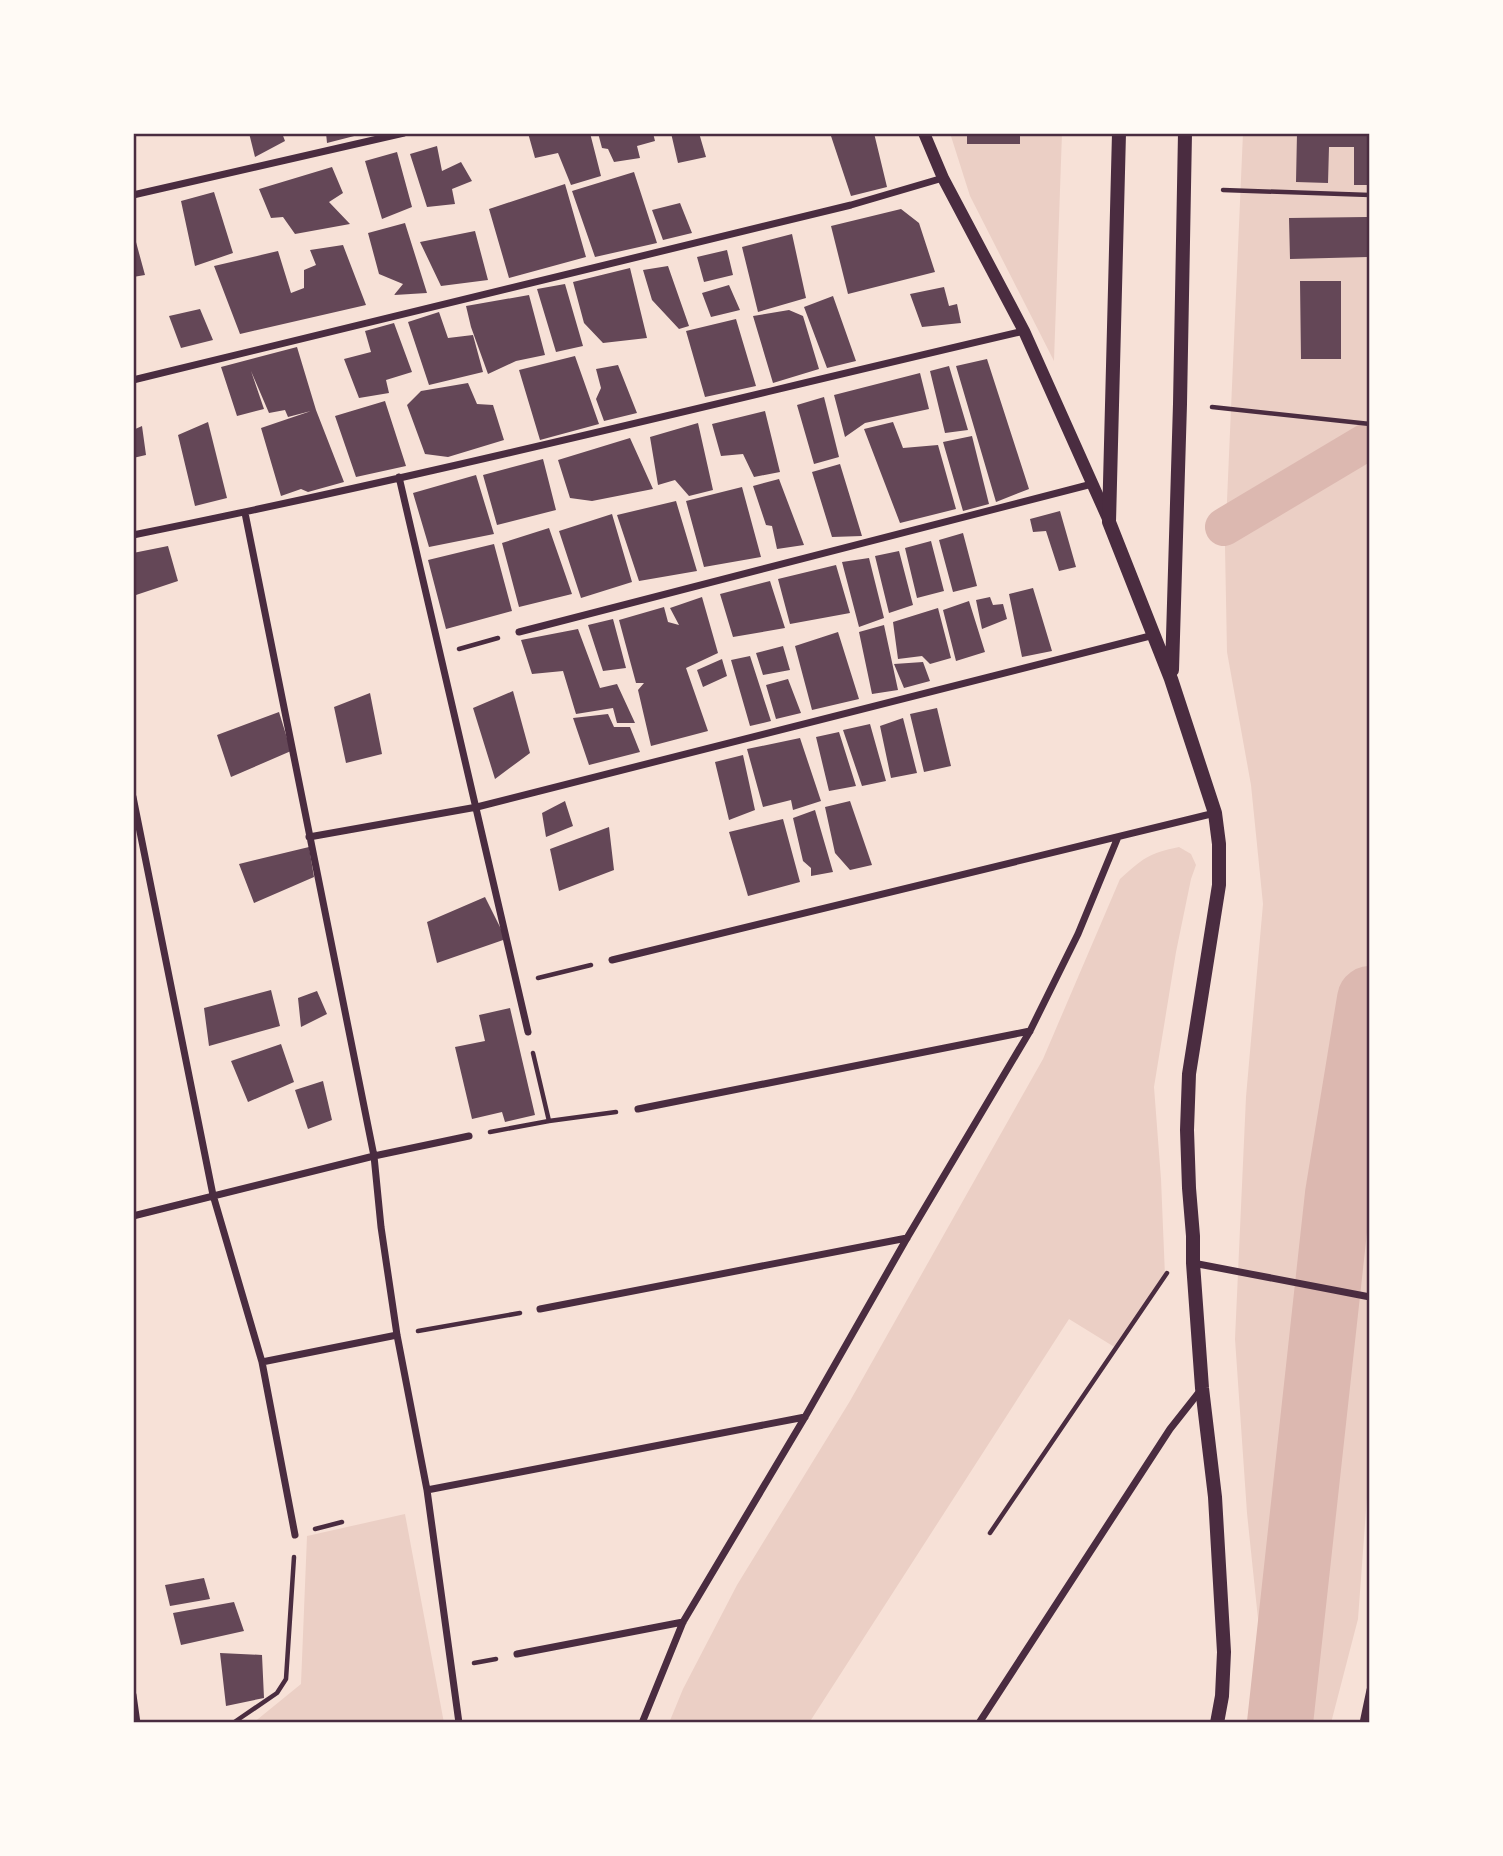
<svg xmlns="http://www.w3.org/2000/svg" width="1503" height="1856" font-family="'Titillium Web',sans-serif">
<rect width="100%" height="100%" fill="#f7e1d7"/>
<path fill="#ebcfc5" d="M950 133H1062L1054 361 970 196Z
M1243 133H1370V1456L1358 1619 1331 1723H1254L1260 1686V1638L1247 1513 1235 1339 1246 1097 1263 904 1251 785 1227 652 1225 547Z
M1179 847 1191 854 1196 865 1191 879 1176 952 1154 1087 1161 1179 1165 1276 1116 1348 1069 1319 809 1723H669L683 1689 737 1585 850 1401 1043 1059 1120 879C1142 859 1149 853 1179 847Z
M405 1514 444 1723H253L301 1684 307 1536Z"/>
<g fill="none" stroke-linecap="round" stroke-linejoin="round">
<path stroke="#dcb8b0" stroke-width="38" d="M1224 527 1370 440"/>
<path stroke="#dcb8b0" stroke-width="66" d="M1280 1723 1338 1194 1370 999"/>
</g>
<path fill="#644757" d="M249 133H282L285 141 255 157Z
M326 133H362V134L327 143Z
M528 133H590L601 176 571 185 558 153 535 158Z
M598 133H653L655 141 637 146 640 158 614 162 608 149 602 148Z
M671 133H699L706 157 678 163Z
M830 133H874L887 187 851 196Z
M967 133H1020V144H967Z
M1297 133H1370V185H1354V147H1329L1328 183 1296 182Z
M437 146 442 171 461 162 472 181 452 189 455 204 427 207 410 154Z
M397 152 412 207 382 219 365 161Z
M332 167 343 193 329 202 350 224 295 234 283 217 271 218 259 189Z
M634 172 657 243 595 257 572 191Z
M565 184 586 257 509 278 489 209Z
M214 192 233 253 195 266 181 201Z
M680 203 692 233 663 240 652 210Z
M901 209 919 223 935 272 848 294 831 226Z
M1367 217 1368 257 1290 259 1289 218Z
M405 223 427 293 394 295 403 284 379 274 368 233Z
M133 231 145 275 133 277Z
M475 231 488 280 441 286 420 242Z
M792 234 806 298 758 312 742 247Z
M343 245 366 305 240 334 214 266 278 251 291 293 304 288V270L316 265 310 250Z
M727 250 733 275 704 282 697 257Z
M668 266 689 326 679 329 652 300 643 270Z
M630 268 647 338 603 343 584 323 573 282Z
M1300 281H1341V359H1301Z
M565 284 583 346 556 352 537 289Z
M729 285 740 310 711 317 702 293Z
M944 287 949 306 957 304 961 323 922 327 910 294Z
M529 295 545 355 516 361 488 374 471 327 466 306Z
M833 296 856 361 827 368 804 307Z
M200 309 213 340 181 348 169 316Z
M789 310 803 316 819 369 773 383 753 316Z
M439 312 448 338 473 335 483 372 429 385 408 322Z
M736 319 756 386 705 397 686 331Z
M394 323 412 372 386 380 389 393 359 398 344 359 371 352 365 331Z
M297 347 316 410 344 482 308 492 301 489 281 496 261 428 311 411 288 417 285 410 269 413 251 371 264 409 237 416 221 367Z
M575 356 599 424 540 440 519 370Z
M987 359 1029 489 996 502 956 366Z
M618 365 637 413 604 421 596 399 601 388 596 369Z
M949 366 968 430 945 433 930 371Z
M920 373 929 409 865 423 845 437 834 395Z
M468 383 477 404 493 405 504 440 448 457 425 454 407 405 421 391Z
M824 397 839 457 814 464 797 405Z
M385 401 406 466 356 477 335 416Z
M765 411 780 472 754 477 743 454 721 456 712 424Z
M208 422 227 498 195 506 178 435Z
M893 422 903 448 938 445 956 509 900 523 864 429Z
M698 423 713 490 689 496 675 480 658 485 650 437Z
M142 426 146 455 133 458V430Z
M972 436 989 504 963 511 943 442Z
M630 438 653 489 592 501 570 498 558 460Z
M543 459 556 510 497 525 483 475Z
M840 464 862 536 832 537 812 472Z
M476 475 494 534 429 547 413 493Z
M779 479 804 545 777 549 772 526 766 525 753 486Z
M742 487 761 557 704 567 686 501Z
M676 501 697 571 639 581 617 515Z
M1060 511 1076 567 1059 571 1046 531 1033 532 1030 519Z
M612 514 632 582 581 598 559 531Z
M549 528 572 594 519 607 502 543Z
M963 533 977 586 953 592 939 540Z
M931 541 944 591 917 598 905 548Z
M494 544 512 611 446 629 428 560Z
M168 546 178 581 133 596V553Z
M899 551 913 605 889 613 875 556Z
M869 558 884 618 859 627 842 562Z
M836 565 850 613 790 624 778 579Z
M770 581 785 628 733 637 720 594Z
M1033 588 1052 651 1022 657 1009 594Z
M702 597 718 653 686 668 708 731 651 746 638 690 644 683H636L619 620 664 607 668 622 679 625 670 608Z
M990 597 993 605 1003 604 1007 619 982 629 976 600Z
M969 601 985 652 956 661 943 610Z
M938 608 951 658 930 664 922 656 898 659 893 622Z
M613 619 626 668 603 671 588 625Z
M884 625 898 690 872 694 859 632Z
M578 629 600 688 617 684 635 723H617L613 708 576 714 563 671 532 674 521 640Z
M838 632 859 699 812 710 795 646Z
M783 646 790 670 763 675 756 653Z
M750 656 771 721 750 726 731 660Z
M722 659 727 676 703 687 697 670Z
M923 662 930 681 904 688 894 664Z
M788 679 801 713 776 719 766 685Z
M513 691 530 753 495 779 473 708Z
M370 693 382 754 346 763 334 707Z
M937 708 951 766 924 772 910 714Z
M279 712 291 751 231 777 217 735Z
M608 714 614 727H630L640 752 589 765 573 718Z
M903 718 917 773 891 778 880 726Z
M870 724 886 781 862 786 843 730Z
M839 732 856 786 829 791 816 737Z
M800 738 821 801 793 810 791 800 763 807 747 749Z
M743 755 755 810 729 820 715 762Z
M565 801 573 826 546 837 542 813Z
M850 801 872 865 850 870 835 853 825 807Z
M815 810 833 872 811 876V868L803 861 793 818Z
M783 819 800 882 748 896 729 832Z
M609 827 614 870 559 891 550 849Z
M309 847 314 877 254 903 239 864Z
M485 897 506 939 437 963 427 922Z
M271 990 280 1026 209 1046 204 1008Z
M317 991 327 1014 301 1027 298 998Z
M510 1008 535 1115 505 1122 502 1112 472 1119 455 1047 485 1041 479 1015Z
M281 1044 294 1082 248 1102 231 1061Z
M323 1081 332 1120 308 1129 295 1090Z
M204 1578 210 1599 170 1606 165 1585Z
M234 1602 244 1631 181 1645 173 1613Z
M220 1653 262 1655 264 1698 226 1706Z"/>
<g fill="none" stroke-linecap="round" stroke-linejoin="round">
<path stroke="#4a2c40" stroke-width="4.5" d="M1223 190 1370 195
M1212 407 1370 424
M459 649 498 638
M538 978 591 965
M533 1053 549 1121
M490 1132 549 1121 616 1112
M418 1331 520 1313
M315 1529 342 1522
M990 1533 1167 1273
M474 1663 496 1659
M233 1723 277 1693 286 1679 294 1557"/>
<path stroke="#4a2c40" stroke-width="7" d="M133 195 404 133
M133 380 851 205 943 178
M399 477 528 1032
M245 513 374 1156 381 1227 397 1335 427 1490 459 1723
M133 535C432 475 728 400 1024 331
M519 632 1092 484
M133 797 213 1195 262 1362 295 1535
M309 837 477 807 1154 635
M612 960 1215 813
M638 1109 1030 1031
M133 1216 374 1156 469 1136
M1193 1263 1370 1297
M540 1309 907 1238
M262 1362 397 1335
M427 1490 805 1417
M517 1654 683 1622
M133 1695 137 1723
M642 1723 683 1622 805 1417 907 1238 1030 1031 1078 934 1118 837
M979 1723 1170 1429 1200 1391
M1363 1723 1370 1690"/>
<path stroke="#4a2c40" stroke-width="12" d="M924 133 943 178 1024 331 1109 521"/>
<path stroke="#4a2c40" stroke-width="14" d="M1119 133 1109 522 1171 679 1215 813 1219 844V885L1189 1074 1187 1130 1189 1188 1193 1236V1263L1202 1388 1215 1497 1224 1652 1222 1696 1217 1723
M1172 670 1180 404 1185 133"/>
</g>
<rect width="1503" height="1856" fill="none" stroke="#fffaf5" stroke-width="270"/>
<rect x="135" y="135" width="1233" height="1586" fill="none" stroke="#4a2c40" stroke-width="2.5"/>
</svg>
